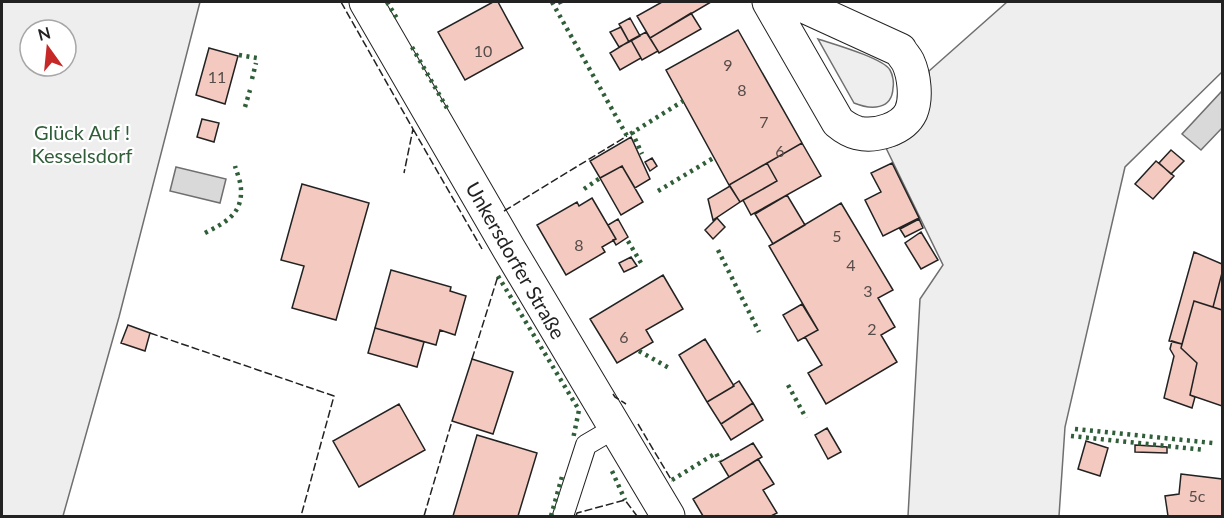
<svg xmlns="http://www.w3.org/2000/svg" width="1224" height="518" font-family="Lato,sans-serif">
<rect width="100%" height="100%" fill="#fff"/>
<path fill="#eee" stroke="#6f6f6f" stroke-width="1.5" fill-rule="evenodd" d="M2 2H200L119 317 63 516H2ZM30 30H66V66H30Z
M1007 2H1222V72L1125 167 1065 427 1059 516H908L920 299 943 265 886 148 897 145 907 139 930 91 929 71Z
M818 39C833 44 883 58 890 70 893 75 894 83 893 88 892 110 871 110 854 103Z"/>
<path fill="#d9d9d9" stroke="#6f6f6f" stroke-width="1.5" d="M1222 91V128L1201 150 1182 134Z
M176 167 226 179 220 203 170 191Z"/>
<path fill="#f3c9c0" stroke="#222" stroke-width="1.5" d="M493 2H498L523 48 465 80 438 32Z
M662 2H711L650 38 637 16Z
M691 13 701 29 659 53 650 38Z
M630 18 640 36 629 42 619 24Z
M621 27 629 42 619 47 610 32Z
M738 30 802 143 729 185 666 70Z
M646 32 658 51 642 60 631 40Z
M631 40 641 58 620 70 610 53Z
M209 48 238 56 225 104 196 95Z
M202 119 219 123 214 142 197 137Z
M631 137 650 179 635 188 622 166 600 178 590 161Z
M802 143 821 176 751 215 743 200 777 181 767 163Z
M1171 150 1184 161 1171 174 1159 163Z
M652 158 657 166 650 171 645 162Z
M1156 161 1174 176 1153 199 1135 184Z
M767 163 777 181 740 202 729 185Z
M892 163 919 218 883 236 865 200 881 192 871 173Z
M622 166 643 202 621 215 600 178Z
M302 184 369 203 336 320 292 308 304 266 281 260Z
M730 186 740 202 713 220 708 199Z
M787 195 805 225 773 244 755 214Z
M592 198 616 239 602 247 605 252 566 275 537 225 577 202 579 206Z
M841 203 893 290 878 298 895 327 881 335 897 362 826 404 808 373 822 365 805 337 818 330 769 246Z
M717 218 725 227 713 239 705 230Z
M618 219 628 237 616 245 613 240 616 239 608 225Z
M919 219 923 228 905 237 900 229Z
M921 232 938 260 921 269 905 243Z
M1194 252 1222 264V273L1213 307 1194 301 1182 344 1169 341Z
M631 257 637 266 624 272 619 263Z
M391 270 451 287 450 291 466 296 455 335 440 330 436 345 375 328Z
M1222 273V310L1213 307Z
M663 275 683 309 646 330 653 342 617 363 590 319Z
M1194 301 1222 310V406L1190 395 1197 363 1181 348Z
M802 304 818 330 798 341 783 315Z
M128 325 150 333 145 351 121 343Z
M375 328 424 342 417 367 368 353Z
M705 339 734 386 707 402 679 355Z
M1172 341 1182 344 1181 348 1197 363 1190 395 1195 397 1192 408 1164 398 1174 356 1170 349Z
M472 359 513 372 493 434 452 421Z
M739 381 753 403 721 424 707 402 734 386 733 385Z
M753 403 763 420 731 440 721 424Z
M399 404 425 450 359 487 333 441Z
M827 428 841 452 828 459 815 435Z
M477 435 537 453 518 516H453Z
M1086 441 1108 448 1100 476 1078 469Z
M753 443 762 457 729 477 720 462Z
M1135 445 1167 447V453L1135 452Z
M758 459 774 484 763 490 777 513 771 516H703L693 499Z
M1181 474 1222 479V516H1168L1165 496 1179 494Z"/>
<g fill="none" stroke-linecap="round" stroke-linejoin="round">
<defs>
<path id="lane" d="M563 516 586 445 615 428"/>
<path id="street" d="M366 2 509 249 668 516
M769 2 838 122C844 127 850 131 858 133 876 137 903 129 911 112 917 98 914 75 908 62 906 58 902 54 900 50L795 2"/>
</defs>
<use href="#lane" stroke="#222" stroke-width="22"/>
<use href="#street" stroke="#222" stroke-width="35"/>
<use href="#lane" stroke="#fff" stroke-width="20"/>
<use href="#street" stroke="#fff" stroke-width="33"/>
<path stroke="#2f5e38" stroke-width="4.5" stroke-dasharray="3 4.5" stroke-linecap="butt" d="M387 2 398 20
M552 2 627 136 683 101
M560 2 561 4
M412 47 448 110
M239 55 257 58
M252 79 256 63
M245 107 250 90
M632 132 642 154
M584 189 600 178
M658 191 715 157
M205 233C224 223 242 215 241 190 241 182 237 173 235 166
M628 241 641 263
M718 250 759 332
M498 276 579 410 573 439
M639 351 671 369
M788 385 806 418
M1075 429 1213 443
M1071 436 1205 450
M612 471 625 500
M672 480 716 453 720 461
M551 516 563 473"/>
<path stroke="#222" stroke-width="1.5" stroke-dasharray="8 3" stroke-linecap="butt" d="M341 2 413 129 404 173
M413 129 482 249
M504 211 627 136
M150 333 334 396 301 516
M472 359 498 276
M613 394 615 397 626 404
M638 424 672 481
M424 516 452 421
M576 516 577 513 625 500 637 516"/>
</g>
<g text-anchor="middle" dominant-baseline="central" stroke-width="4.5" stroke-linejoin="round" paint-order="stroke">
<g font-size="16" fill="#564c4a">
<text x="483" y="50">10</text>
<text x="728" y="64">9</text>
<text x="217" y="76">11</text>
<text x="742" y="89">8</text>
<text x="764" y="121">7</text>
<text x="780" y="150">6</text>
<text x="837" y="235">5</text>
<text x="579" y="244">8</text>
<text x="851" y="264">4</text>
<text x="868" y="290">3</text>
<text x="872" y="328">2</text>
<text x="624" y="336">6</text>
<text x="1197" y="495">5c</text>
</g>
<g font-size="20" fill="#2f5e38" stroke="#fff">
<text x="82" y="132">Glück Auf !<tspan x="82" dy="23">Kesselsdorf</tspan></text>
</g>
<g font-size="20" fill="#222" stroke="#fff">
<text transform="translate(516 260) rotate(60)">Unkersdorfer Straße</text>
</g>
</g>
<rect width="1224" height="518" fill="none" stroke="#222222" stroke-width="6"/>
<g transform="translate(48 48) rotate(345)"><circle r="28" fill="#ffffff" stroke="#a7a7a7" stroke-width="1.5"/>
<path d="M0-4.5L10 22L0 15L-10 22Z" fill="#c62828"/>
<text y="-9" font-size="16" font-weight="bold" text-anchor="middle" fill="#222222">N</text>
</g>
</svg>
